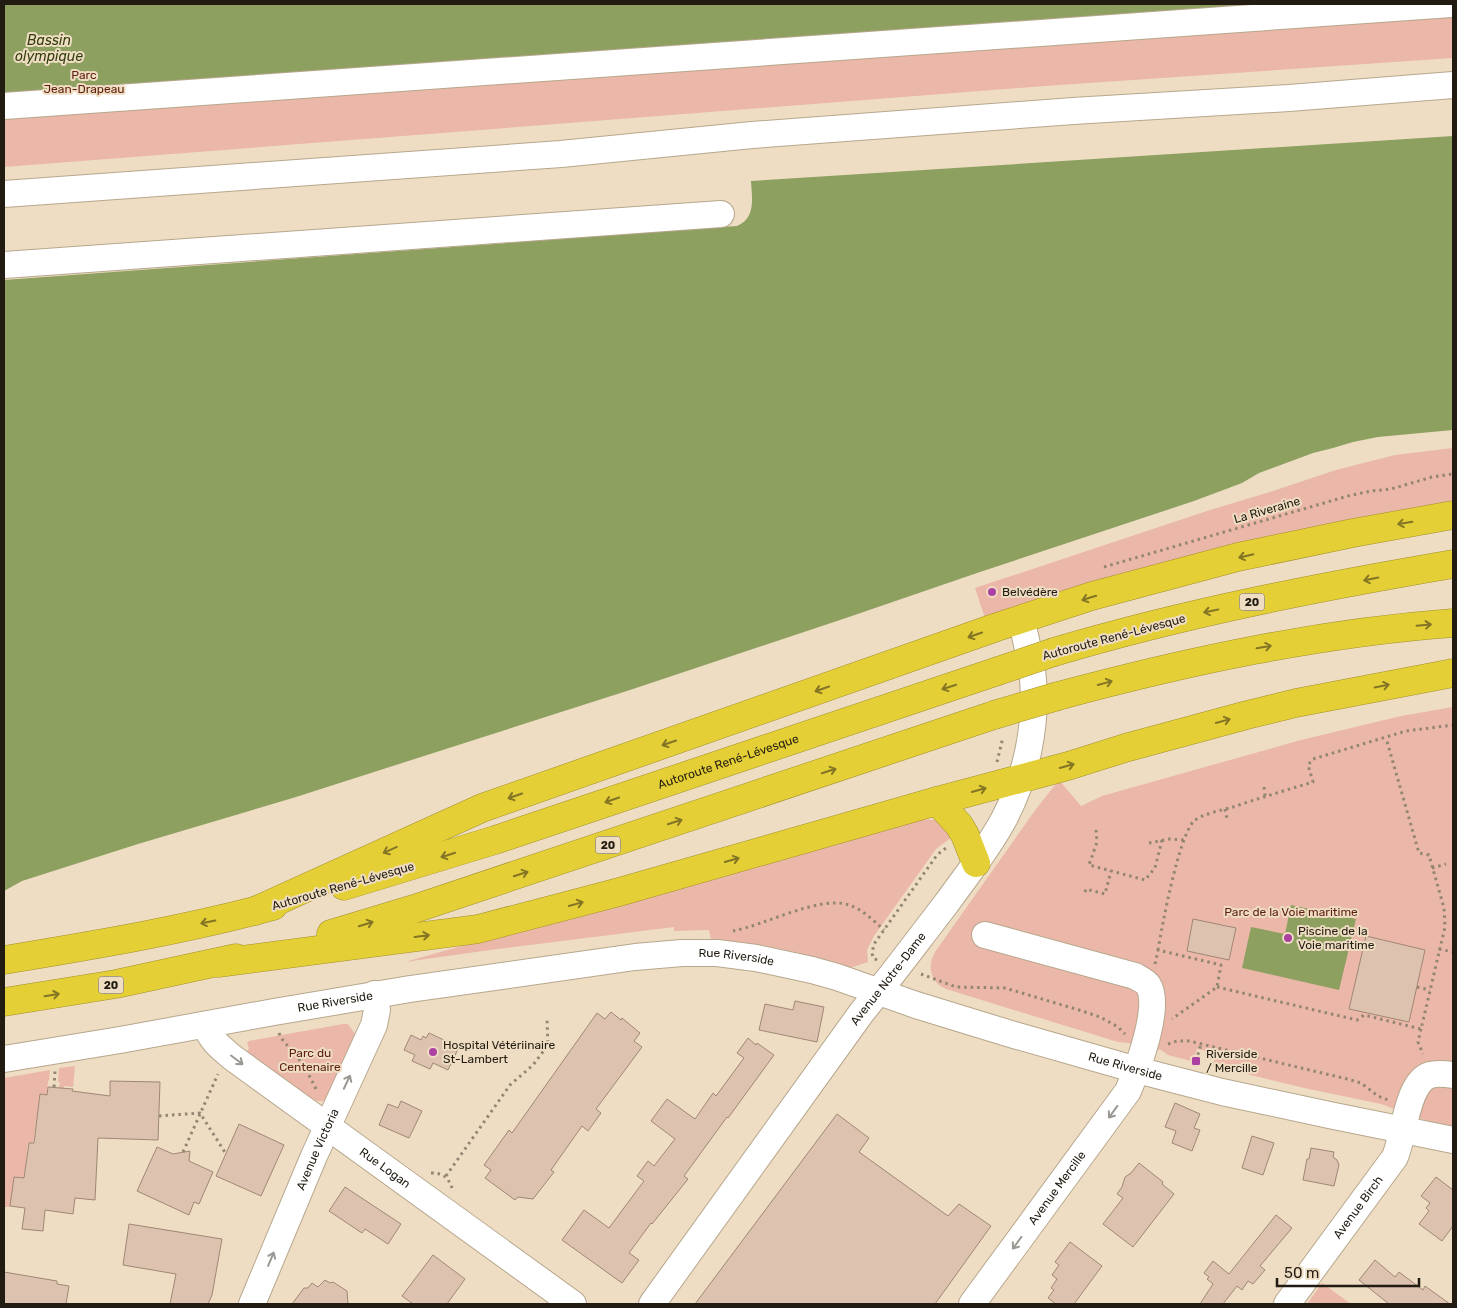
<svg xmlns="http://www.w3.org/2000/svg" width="1457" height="1308" font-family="Rubik,sans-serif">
<rect width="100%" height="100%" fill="#eeddc3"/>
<path fill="#ebb7a8" d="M4 4H1453V58L1045 86 4 167Z
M1453 448V507L986 621 975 588 1207 511 1273 491 1336 470 1395 455Z
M1453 707V1126L1430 1122 1381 1104 1304 1088 1213 1066 1214 1060 1209 1059 1210 1052 1197 1049 1195 1055H1193L1191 1061 1168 1055 1161 1050 1128 1043 1118 1042 946 989C930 982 927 966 935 952L1036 809 1059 780 1081 806 1102 796 1301 740 1401 716Z
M921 819 934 820 945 824 952 837 936 849 874 936 867 950 868 962 850 968 799 953 767 946 711 939 709 930 674 931V927L497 949 405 962 905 820Z
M343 1024H348L355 1034 325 1101H317L311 1098 247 1052 249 1048 247 1043 249 1041Z
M75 1066 73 1087 64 1086 63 1092 58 1091 60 1082H58L59 1068Z
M50 1070 49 1080 48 1081 47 1095H40L33 1143H28L24 1178 14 1177 10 1207H4V1078Z
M1322 1283 1351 1304H1307Z"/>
<path fill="#8da060" d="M4 4H1329L4 95Z
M1453 136V430L1378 437 1353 442 1333 448 1313 453 1259 473 1242 483 1194 501 980 572 846 618 633 689 296 797 138 844 22 881 4 891V280L737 226C756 218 752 198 751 181Z
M1291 905 1356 919 1339 990 1242 968 1251 927 1285 934Z"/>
<path fill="#dcc2af" stroke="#a08775" d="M1193 919 1236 928 1229 960 1187 951Z
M1366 936 1425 950 1409 1022 1349 1009Z
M795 1001 824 1007 817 1042 759 1030 765 1004 793 1010Z
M611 1012 621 1020 622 1018 640 1033 634 1041 642 1047 596 1109 601 1113 588 1131 582 1126 551 1170 554 1172 533 1199 518 1197 515 1200 485 1178 491 1170 484 1165 509 1130 512 1133 597 1013 605 1019Z
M429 1033 459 1047 448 1070 433 1063 430 1069 412 1061 415 1055 404 1050 411 1035 421 1040 423 1036 426 1038Z
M748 1038 756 1045 757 1043 774 1055 728 1118 727 1117 684 1176 688 1179 652 1224 651 1223 629 1253 639 1260 622 1283 562 1240 584 1210 609 1228 644 1181 637 1176 648 1161 654 1166 675 1139 651 1121 667 1099 695 1119 713 1093 716 1096 744 1058 737 1053Z
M110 1081 160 1082 158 1140 98 1138 95 1200 75 1198 73 1214 45 1210 43 1231 22 1229 25 1208 10 1206 14 1177 24 1178 29 1143H34L40 1094 47 1095 48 1087 73 1089 72 1091 110 1096Z
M401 1101 422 1111 409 1138 379 1125 388 1104 398 1108Z
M1175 1103 1200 1114 1194 1128 1200 1130 1192 1151 1172 1143 1176 1131 1165 1127Z
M837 1114 869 1138 859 1152 948 1216 959 1204 991 1226 935 1304H695Z
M239 1124 284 1145 261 1196 216 1176Z
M1252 1136 1274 1143 1263 1175 1242 1168Z
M157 1147 173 1154 190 1151 189 1161 213 1172 199 1204 194 1202 189 1215 137 1191Z
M1311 1148 1334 1152 1333 1157 1337 1160 1339 1165 1334 1186 1303 1180 1307 1159H1309Z
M1139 1163 1163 1182 1162 1184 1174 1194 1133 1247 1103 1224 1123 1198 1117 1194 1122 1187 1125 1177 1131 1173Z
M1436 1177 1453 1190V1226L1442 1241 1419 1224 1429 1211 1426 1208 1430 1203 1421 1196Z
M345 1187 401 1224 388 1244 365 1229 362 1233 329 1211Z
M1276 1215 1292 1228 1260 1266 1265 1270 1253 1284 1248 1281 1242 1290 1237 1286 1223 1304H1200L1213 1284 1207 1279 1209 1277 1204 1273 1213 1261 1229 1274Z
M129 1224 222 1239 212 1295 208 1304H170L176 1274 123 1265Z
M1070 1242 1102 1266 1074 1304H1056L1048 1298 1054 1290 1051 1288 1057 1279 1052 1275 1059 1265 1055 1262Z
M433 1255 465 1279 447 1304H413L402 1296Z
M1375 1260 1395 1277 1399 1272 1423 1290 1425 1286 1450 1304H1389L1359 1280Z
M4 1272 57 1281V1284L69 1286 66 1304H4Z
M325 1280 330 1283 333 1282 347 1291 348 1304H292L304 1288H308L312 1283 318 1287Z"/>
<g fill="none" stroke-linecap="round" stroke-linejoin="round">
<defs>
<g id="minor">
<path d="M4 106 1451 4"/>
<path d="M4 194 561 154 752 135 1073 111 1289 98 1453 85"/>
<path d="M4 265 721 214"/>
<path id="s1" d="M206 1025C210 1040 221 1048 233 1058L573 1304"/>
<path id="s2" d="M4 1059 120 1040 274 1012 410 989 635 957 682 953H717L756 958 812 970 837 977 916 1005 1014 1035 1137 1070 1222 1092 1334 1116 1453 1140"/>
<path id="s3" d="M252 1304 314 1156 374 1025 377 1010 375 994"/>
<path id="s4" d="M652 1304 862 1012C891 977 918 940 946 904 966 876 988 849 1004 819 1026 777 1037 726 1033 679 1031 659 1026 639 1021 619"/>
<path id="s5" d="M972 1304 1128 1091C1137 1070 1162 1006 1148 985 1145 981 1140 979 1135 976L985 935"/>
<path id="s6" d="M1287 1304 1395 1157C1404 1136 1407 1082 1430 1075 1437 1073 1446 1074 1453 1075"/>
</g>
<g id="highway">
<path d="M1054 652C1185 613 1319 587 1453 564"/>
<path d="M1058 696C1188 661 1319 633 1453 623"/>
<path d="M937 801 959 825 965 835 976 863"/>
<path id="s7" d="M344 886 495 840 995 672"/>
<path d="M255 911 482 808 997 627 1092 596 1238 557 1353 533 1453 515"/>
<path d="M331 934 414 909 994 715"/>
<path d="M4 960C94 945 185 930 273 906"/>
<path d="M218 963 478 929 619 892 937 801 1068 766 1125 748 1247 715 1296 703 1453 673"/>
<path d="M4 1002 116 984 236 958"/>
</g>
</defs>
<use href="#minor" stroke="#b7a78d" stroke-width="28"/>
<use href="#highway" stroke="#a0902a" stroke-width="29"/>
<path stroke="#928673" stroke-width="3" stroke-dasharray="2.5 4" stroke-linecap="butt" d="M1104 567 1348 496 1371 491 1391 489 1432 477 1453 474
M997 762 1003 737
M1264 787 1265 796
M1225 809 1227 819
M1096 830 1097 842 1089 865 1145 880 1155 868 1162 840
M1149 843 1169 839 1184 840
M1432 868 1446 864
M1085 892 1086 889 1105 894 1111 871
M733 931C765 925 820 895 849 905 862 909 874 921 884 930
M1439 949 1453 952
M1158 950C1162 926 1179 835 1194 821 1202 814 1222 810 1233 807 1260 798 1286 790 1313 782L1308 765 1313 759 1406 731 1453 725
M877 960 873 958 872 953 874 944 937 855 946 848
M1155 964 1158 950 1221 965 1217 987 1172 1019
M921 974 956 987 1005 988 1079 1010 1100 1017 1111 1023 1118 1027 1125 1034
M1217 987 1357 1020 1364 1015 1421 1029 1445 927 1444 908 1429 855 1419 853 1386 738
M1417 987 1430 990
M1421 1029 1418 1042 1423 1054
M279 1033C282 1042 290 1047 296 1055 304 1065 310 1077 316 1089
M1168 1044 1177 1041H1189L1347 1079 1361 1083 1378 1096 1388 1100
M1196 1061 1201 1044
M54 1087 55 1071
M159 1116 200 1113 226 1154
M183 1152 218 1074
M431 1173C443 1173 448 1177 452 1188
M446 1176 510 1085 533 1065 548 1045 547 1020"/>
<use href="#minor" stroke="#fff" stroke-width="26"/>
<use href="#highway" stroke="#e5cf37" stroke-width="28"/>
<defs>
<path id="highway-bridge" d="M995 672 1054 652
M994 715 1058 696"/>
</defs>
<use href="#highway-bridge" stroke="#a0902a" stroke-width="29" stroke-linecap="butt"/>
<use href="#highway-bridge" stroke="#e5cf37" stroke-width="28"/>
</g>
<defs><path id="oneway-shaft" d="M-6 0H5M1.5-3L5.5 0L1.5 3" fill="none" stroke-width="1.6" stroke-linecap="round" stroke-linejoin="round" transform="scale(1.25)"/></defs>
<g stroke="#837524">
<use href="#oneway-shaft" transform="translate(1405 523) rotate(170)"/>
<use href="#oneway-shaft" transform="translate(1246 556) rotate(167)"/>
<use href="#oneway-shaft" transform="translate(1371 579) rotate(169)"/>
<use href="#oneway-shaft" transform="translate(1089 598) rotate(163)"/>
<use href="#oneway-shaft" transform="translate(1211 611) rotate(168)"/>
<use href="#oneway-shaft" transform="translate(1424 625) rotate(-5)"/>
<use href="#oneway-shaft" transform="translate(975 635) rotate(161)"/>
<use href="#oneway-shaft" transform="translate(1264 647) rotate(-10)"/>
<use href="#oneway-shaft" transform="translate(1105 683) rotate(-15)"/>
<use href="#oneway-shaft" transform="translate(1382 686) rotate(-11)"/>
<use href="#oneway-shaft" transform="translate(949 687) rotate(162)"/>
<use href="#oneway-shaft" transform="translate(822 689) rotate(161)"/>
<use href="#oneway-shaft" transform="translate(1223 721) rotate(-15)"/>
<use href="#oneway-shaft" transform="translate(669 743) rotate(161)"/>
<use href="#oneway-shaft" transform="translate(1067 766) rotate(-16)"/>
<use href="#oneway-shaft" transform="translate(829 771) rotate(-18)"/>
<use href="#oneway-shaft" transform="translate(979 790) rotate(-16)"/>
<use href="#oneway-shaft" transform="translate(515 796) rotate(161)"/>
<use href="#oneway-shaft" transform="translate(612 800) rotate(161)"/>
<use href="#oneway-shaft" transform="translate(675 822) rotate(-18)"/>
<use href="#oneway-shaft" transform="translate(390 850) rotate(156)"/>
<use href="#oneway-shaft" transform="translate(448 855) rotate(162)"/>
<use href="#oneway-shaft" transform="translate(732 860) rotate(-16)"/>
<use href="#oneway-shaft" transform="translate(521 874) rotate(-18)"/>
<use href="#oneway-shaft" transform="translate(576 904) rotate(-15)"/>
<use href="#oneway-shaft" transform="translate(208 922) rotate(168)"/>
<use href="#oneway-shaft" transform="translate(366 924) rotate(-17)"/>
<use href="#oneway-shaft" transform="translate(422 936) rotate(-7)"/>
<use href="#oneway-shaft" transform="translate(52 995) rotate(-9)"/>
</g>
<g stroke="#9b9894">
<use href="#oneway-shaft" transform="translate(237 1060) rotate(37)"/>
<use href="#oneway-shaft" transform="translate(347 1082) rotate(-65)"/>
<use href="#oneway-shaft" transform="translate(1113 1112) rotate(126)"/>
<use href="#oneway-shaft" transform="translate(1017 1243) rotate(126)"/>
<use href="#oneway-shaft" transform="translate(271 1259) rotate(-67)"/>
</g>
<g fill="#ad41a1" stroke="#eeddc3" stroke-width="2">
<circle cx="992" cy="592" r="5"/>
<circle cx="1288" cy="938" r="5"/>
<circle cx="433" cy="1052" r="5"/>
<rect x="1191" y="1056" width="10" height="10" rx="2.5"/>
</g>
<g text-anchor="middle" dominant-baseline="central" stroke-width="4" stroke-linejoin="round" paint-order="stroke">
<g fill="#eeddc3" stroke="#5e5546" stroke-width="1">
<rect x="1239.5" y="593.5" width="25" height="17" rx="4"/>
<rect x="595.5" y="836.5" width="25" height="17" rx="4"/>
<rect x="98.5" y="976.5" width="25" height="17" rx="4"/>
</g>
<g font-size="11" font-weight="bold" fill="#211b11">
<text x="1252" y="602">20</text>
<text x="608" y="845">20</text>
<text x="111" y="985">20</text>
</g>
<g font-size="12" fill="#5e1f0e" stroke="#eeddc3">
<text x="84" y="75">Parc<tspan x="84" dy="14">Jean-Drapeau</tspan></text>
<text x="1291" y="912">Parc de la Voie maritime</text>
<text x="310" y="1053">Parc du<tspan x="310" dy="14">Centenaire</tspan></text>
</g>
<g font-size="12" fill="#211b11" stroke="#eeddc3">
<text transform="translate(1267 510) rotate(-16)">La Riveraine</text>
<text transform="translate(1114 637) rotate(-15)">Autoroute René-Lévesque</text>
<text stroke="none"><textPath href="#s7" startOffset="404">Autoroute René-Lévesque</textPath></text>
<text transform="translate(343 886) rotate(-16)">Autoroute René-Lévesque</text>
<text stroke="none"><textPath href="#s2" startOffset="741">Rue Riverside</textPath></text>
<text stroke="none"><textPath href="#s4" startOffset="402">Avenue Notre-Dame</textPath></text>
<text stroke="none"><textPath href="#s2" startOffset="336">Rue Riverside</textPath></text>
<text stroke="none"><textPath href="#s2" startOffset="1146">Rue Riverside</textPath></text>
<text stroke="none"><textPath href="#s3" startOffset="168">Avenue Victoria</textPath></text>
<text stroke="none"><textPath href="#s1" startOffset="231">Rue Logan</textPath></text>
<text stroke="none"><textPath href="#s5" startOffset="144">Avenue Mercille</textPath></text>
<text stroke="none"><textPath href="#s6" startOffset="120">Avenue Birch</textPath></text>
</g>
<g font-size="12" fill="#211b11" stroke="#eeddc3" text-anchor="start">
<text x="1002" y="592">Belvédère</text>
<text x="1298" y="931">Piscine de la<tspan x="1298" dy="14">Voie maritime</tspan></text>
<text x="443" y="1045">Hospital Vétériinaire<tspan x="443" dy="14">St-Lambert</tspan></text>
<text x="1206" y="1054">Riverside<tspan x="1206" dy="14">/ Mercille</tspan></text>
</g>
<g font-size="14" font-style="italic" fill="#323e0d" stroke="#eeddc3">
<text x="49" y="40">Bassin<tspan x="49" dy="16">olympique</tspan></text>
</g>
</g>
<rect width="1457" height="1308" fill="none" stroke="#211b11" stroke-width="10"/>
<path d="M1277 1278v8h142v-8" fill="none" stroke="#211b11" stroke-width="2.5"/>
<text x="1284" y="1278" font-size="15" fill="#211b11" stroke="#eeddc3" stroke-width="4" paint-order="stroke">50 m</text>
</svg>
